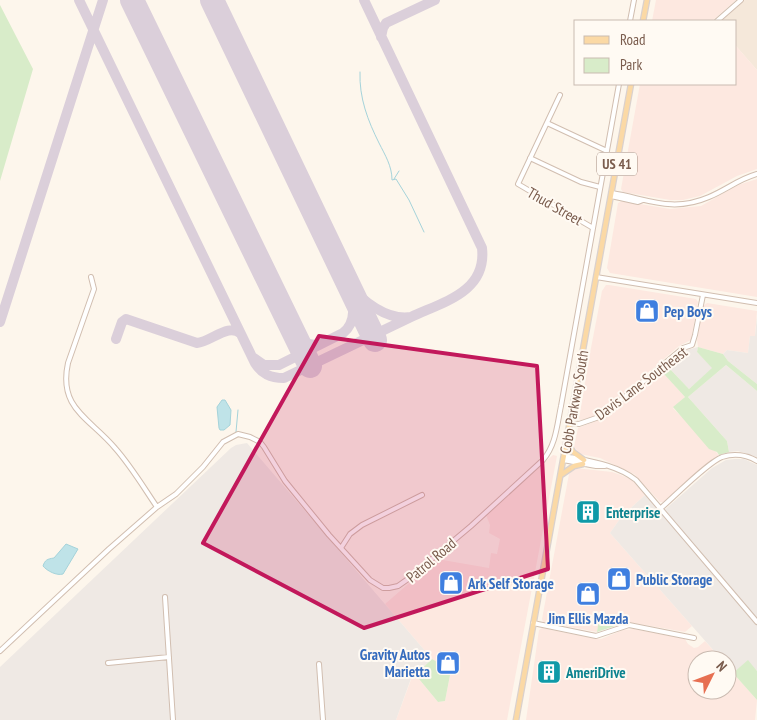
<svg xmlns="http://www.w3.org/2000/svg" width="757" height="720" font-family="'PT Sans Narrow',sans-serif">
<rect width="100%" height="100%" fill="#fdf6ec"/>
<path fill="#f5e8da" d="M745 0H757V70L736 46V21H721Z"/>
<path fill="#fde8e0" d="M656 0H736L712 21H652Z
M736 46 757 70V169L737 176 700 196 683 200H670L623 192 621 189 640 84H736Z
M757 179V297L610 273 607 268 618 203 622 201 670 209 701 206 738 185Z
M606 285H609L696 299 698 302 691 340 679 346 603 412 598 416 581 420 579 419 590 353 602 291Z
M707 303 757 311 755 337 750 336 748 353 727 350 723 354 698 347 697 340 703 306Z
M660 369 685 397 673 408 719 455 663 502H660L634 474 600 458 580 454 574 447 578 428 604 418Z
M553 455 557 456 507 720H396L412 677 419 679 438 702 445 701 451 671 432 659 385 604 437 559 489 568 491 553 497 554 500 539 489 533 490 525 486 515Z
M575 468 612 472 621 475 632 480 645 495 622 516 610 533 692 626 685 632 628 622 624 623 617 617 601 614 597 632 543 622 542 619 569 474Z
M542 628 591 638 601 639 623 630 634 629 685 639 688 644 694 648 698 647 705 641 722 660H697V690H727V666L757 700 755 720H526L539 630Z"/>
<path fill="#efe9e4" d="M757 317V384L728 361 723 354 727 350 748 353 750 336H755Z
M698 347 697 352 713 368 689 389 670 369 664 374 660 369 683 351Z
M726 365 757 391V457L738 451 729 452 727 441 688 397Z
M247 443 432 659 416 674 413 673 396 720H0V667L231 448 236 445Z
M735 459H744L757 465V671L748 661 733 673 727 666V660H722L610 533 622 516 645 495 661 513 712 468 726 460Z"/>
<path fill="#d8ecc9" d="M0 5 33 69 0 181Z
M698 347 723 354 728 361 757 384V391L726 365 688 397 727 441 729 452 719 455 717 452 709 449 673 407 685 397 664 374 670 369 689 389 712 368 697 352Z
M600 614 617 617 624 623 597 632Z
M432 659 451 670 445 701 438 702 419 679 412 677 413 673 416 674Z
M748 660 757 671V700L733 673Z"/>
<path fill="#bfe3e8" stroke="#a5d3da" d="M222 400H225L231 410 230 425 224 430H220L219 428 217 407Z
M66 544 78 549 63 574C57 576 47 571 43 566 45 560 47 559 54 558Z"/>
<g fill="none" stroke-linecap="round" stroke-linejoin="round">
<path stroke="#a5d3da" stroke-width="1" d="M360 72C359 98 368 121 379 143 385 155 392 166 392 180L396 179 409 200 424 232
M394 179 399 171
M236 432 238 410"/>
<path stroke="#dbcfda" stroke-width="10" d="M79 0 255 363C262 374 270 378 284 378L411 317C388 321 361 301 348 283
M364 0 482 248C487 292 443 302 411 317
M381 37 383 28 386 23 435 0
M0 322 103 0
M294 333C300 342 307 345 318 345
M116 339 122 322 126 319 197 343C211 342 229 322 241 334
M254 358 264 365H279L343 333C358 321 353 302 349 285"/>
<path stroke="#dbcfda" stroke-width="24" d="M132 0 310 366
M212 0 375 340"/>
<defs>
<path id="minor" d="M630 21 634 0
M717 21 741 0
M560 95 518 184 593 228
M547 123 607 151
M530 158 581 182 600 187
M612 193C648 199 672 213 709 197 726 190 739 179 757 174
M611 196 638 202 643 200
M91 277 94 289 68 363C58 409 90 418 115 448 131 466 144 488 157 507
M596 277 757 303
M569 423 579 424 602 416 683 348 692 345 695 335 703 295
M564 456C588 461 616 464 636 480L757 622
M563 460 596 466H605
M661 508C675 496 707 463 722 457 734 453 747 455 757 461
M341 548 350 534 362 525 422 495
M165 597 173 720
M533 623 596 636 629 625 694 638
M0 651 109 549 157 507 176 494 203 467 223 442 238 434 250 437 260 442 264 447 285 481 329 535 370 580 383 588H389L398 586 408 579 471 526 543 460C556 445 557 425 561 406L619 84
M108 663 169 657
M319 664 323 720"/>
<path id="major" d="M643 21 647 0
M567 442 573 452 584 460
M561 475 574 466 583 464
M516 720 631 84"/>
</defs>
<use href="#minor" stroke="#d1beb0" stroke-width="6"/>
<use href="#major" stroke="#dad1cd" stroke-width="7"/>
<use href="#minor" stroke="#fff" stroke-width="4"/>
<use href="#major" stroke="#fbd9a5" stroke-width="4.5"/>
</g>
<path fill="#c2185b" fill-opacity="0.2" stroke="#c2185b" stroke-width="4" stroke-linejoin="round" d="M319 336 537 366 548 569 364 628 203 543Z"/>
<defs>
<symbol id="shop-square" viewBox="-11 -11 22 22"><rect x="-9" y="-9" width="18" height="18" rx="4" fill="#3f7fe0" stroke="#fffaf3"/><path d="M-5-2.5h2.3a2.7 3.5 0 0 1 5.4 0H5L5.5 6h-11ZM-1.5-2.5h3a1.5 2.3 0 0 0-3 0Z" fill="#fff"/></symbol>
<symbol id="building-square" viewBox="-11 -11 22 22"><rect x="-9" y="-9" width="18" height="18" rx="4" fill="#0f9aa8" stroke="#fffaf3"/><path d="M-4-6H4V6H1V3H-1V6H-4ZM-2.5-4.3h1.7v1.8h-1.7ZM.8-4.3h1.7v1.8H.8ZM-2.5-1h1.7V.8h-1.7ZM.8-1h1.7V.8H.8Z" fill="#fff"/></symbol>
</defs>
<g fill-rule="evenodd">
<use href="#shop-square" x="633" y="297" width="28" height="28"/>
<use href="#building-square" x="574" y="498" width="28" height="28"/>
<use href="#shop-square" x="605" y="565" width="28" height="28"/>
<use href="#shop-square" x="437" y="569" width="28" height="28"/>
<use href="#shop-square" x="574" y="580" width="28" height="28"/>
<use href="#shop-square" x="434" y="649" width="28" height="28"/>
<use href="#building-square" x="535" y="658" width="28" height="28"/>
</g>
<g text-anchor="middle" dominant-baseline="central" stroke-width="4" stroke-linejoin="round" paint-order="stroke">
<rect fill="#fffaf3" stroke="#a28b7f" stroke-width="1" x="597" y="152.5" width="40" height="23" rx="4"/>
<g font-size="14" font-weight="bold" fill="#7a5c4d">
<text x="617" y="164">US 41</text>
</g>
<g font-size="15" fill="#7a5c4d" stroke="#fffaf3">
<text transform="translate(555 206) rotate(30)">Thud Street</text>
<text transform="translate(641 383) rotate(-37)">Davis Lane Southeast</text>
<text transform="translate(574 402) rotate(-80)">Cobb Parkway South</text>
<text transform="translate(431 560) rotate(-40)">Patrol Road</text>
</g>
<g font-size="15" font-weight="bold" fill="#366cbe" stroke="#fffaf3" text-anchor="start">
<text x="664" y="311">Pep Boys</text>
<text x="636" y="579">Public Storage</text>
<text x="468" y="583">Ark Self Storage</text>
<text x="588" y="618" text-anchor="middle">Jim Ellis Mazda</text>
<text x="430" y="654" text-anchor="end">Gravity Autos<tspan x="430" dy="17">Marietta</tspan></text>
</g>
<g font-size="15" font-weight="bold" fill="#0d838f" stroke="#fffaf3" text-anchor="start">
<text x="606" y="512">Enterprise</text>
<text x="566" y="672">AmeriDrive</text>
</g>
</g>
<rect x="574" y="20" width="162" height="65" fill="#fffaf3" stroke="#cabbb1"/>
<rect x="584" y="36" width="25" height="8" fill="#fbd9a5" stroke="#cabbb1"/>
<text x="620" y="45" font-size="15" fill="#7a5c4d">Road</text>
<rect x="584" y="58" width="25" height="15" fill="#d8ecc9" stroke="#cabbb1"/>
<text x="620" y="70" font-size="15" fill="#7a5c4d">Park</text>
<g transform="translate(712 675) rotate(48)"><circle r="24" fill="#fffaf3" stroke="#cabbb1"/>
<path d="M0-4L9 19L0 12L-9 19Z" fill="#e76f51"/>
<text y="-8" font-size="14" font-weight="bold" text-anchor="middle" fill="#7a5c4d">N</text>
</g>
</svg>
